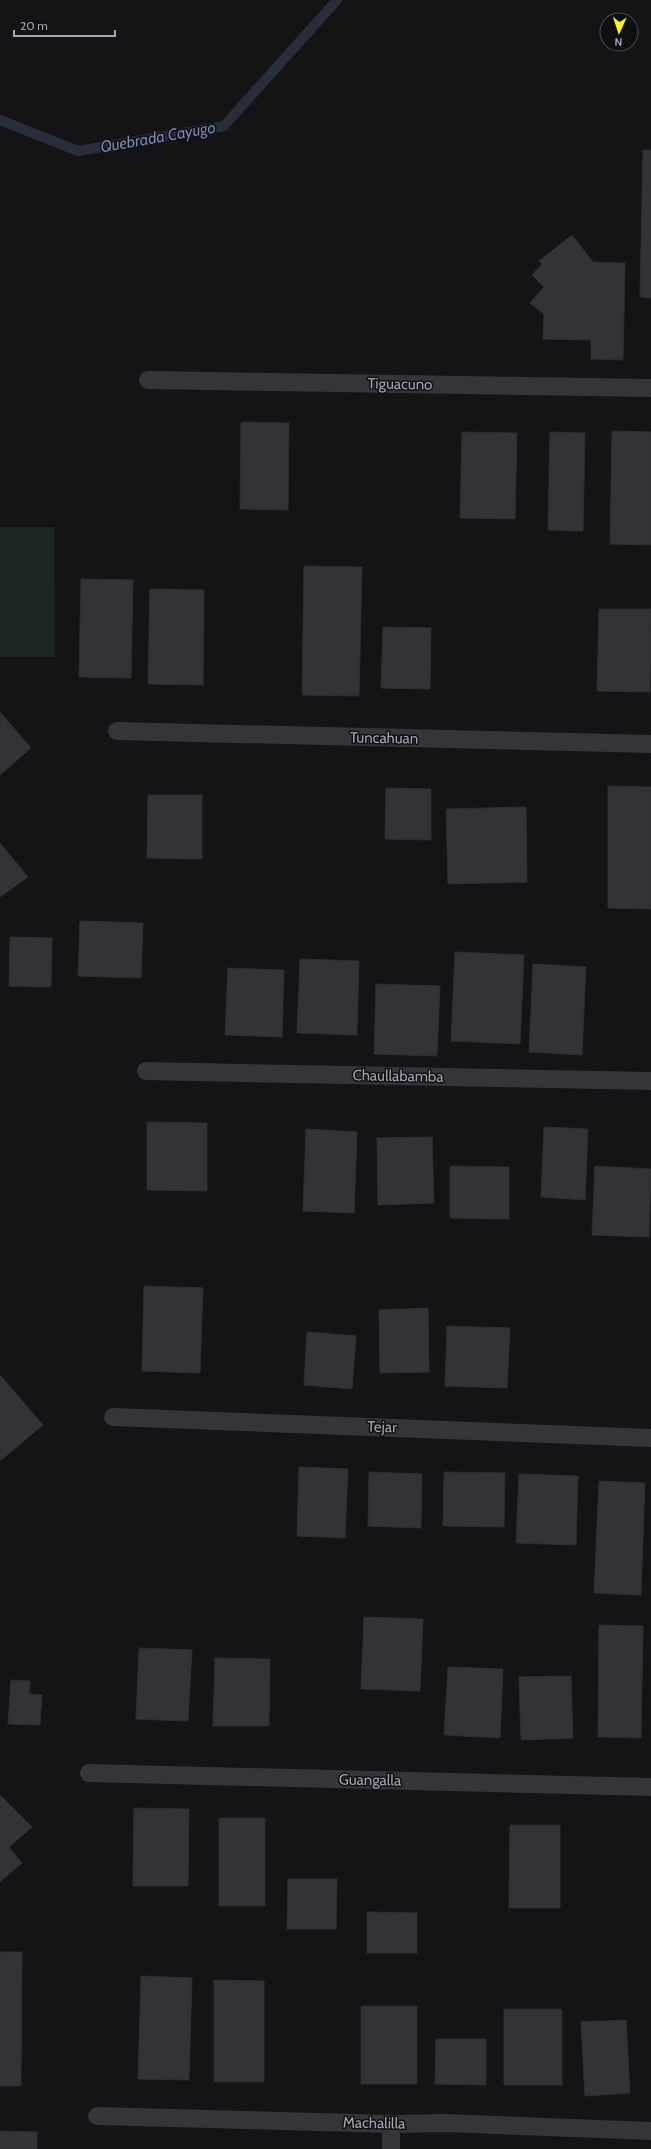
<svg xmlns="http://www.w3.org/2000/svg" width="651" height="2149" font-family="Cabin,sans-serif">
<rect width="100%" height="100%" fill="#141315"/>
<path fill="#1d2520" d="M0 527H54L55 657H0Z"/>
<g fill="none" stroke-linecap="round" stroke-linejoin="round">
<path stroke="#282d3a" stroke-width="10" d="M0 120 78 151 224 126 337 0"/>
</g>
<path fill="#333337" stroke="#2e2d31" d="M643 150H651V298L640 297Z
M572 235 593 262 625 263 623 360 591 359V340L543 339 544 314 530 303 544 287 532 275 542 264 539 261Z
M241 422 289 423 288 510 240 509Z
M612 431 651 432V545L610 544Z
M462 432 517 433 515 519 460 518Z
M550 432 585 433 583 531 548 530Z
M304 566 362 567 359 696 302 695Z
M81 579 133 580 131 678 79 677Z
M150 589 204 590 203 685 148 684Z
M599 609H651L650 692 597 691Z
M383 627 431 628 430 689 381 688Z
M0 712 31 748 0 775Z
M608 786 651 787V909L608 908Z
M386 788 431 789V840L385 839Z
M148 795H202V859L147 858Z
M526 807 527 882 448 884 446 809Z
M0 843 28 877 0 897Z
M80 921 143 923 141 978 78 976Z
M10 937 52 938 51 987 9 986Z
M455 952 524 955 520 1044 451 1041Z
M300 959 359 961 357 1035 297 1033Z
M533 964 586 967 582 1055 529 1052Z
M228 968 284 970 282 1037 225 1035Z
M376 984 440 986 437 1056 374 1054Z
M147 1122 207 1123V1191L147 1190Z
M544 1127 588 1129 585 1200 541 1197Z
M306 1129 357 1132 354 1213 303 1211Z
M432 1137 434 1203 378 1205 377 1138Z
M450 1166 509 1167V1219L450 1218Z
M595 1166 651 1169 649 1237 592 1235Z
M144 1286 203 1288 200 1373 142 1371Z
M428 1308 429 1372 380 1373 379 1310Z
M447 1326 510 1328 507 1388 445 1386Z
M307 1332 356 1336 352 1389 304 1385Z
M0 1375 43 1425 0 1461Z
M299 1467 348 1469 345 1538 297 1536Z
M369 1472 422 1474 421 1528 368 1526Z
M444 1472 505 1473 504 1527 443 1526Z
M519 1474 578 1476 576 1545 516 1543Z
M599 1481 645 1483 641 1595 594 1593Z
M364 1617 423 1619 420 1691 361 1689Z
M599 1625 643 1626 641 1738 598 1737Z
M139 1648 192 1650 188 1721 136 1719Z
M215 1658 270 1659 269 1726H213Z
M448 1667 503 1669 500 1738 444 1735Z
M571 1676 573 1738 521 1740 519 1677Z
M11 1680 30 1681 29 1694 42 1695 40 1725 8 1724Z
M0 1795 32 1827 9 1847 22 1863 0 1882Z
M134 1808 189 1809 188 1886H133Z
M219 1818H265V1906H219Z
M510 1825H560V1908H509Z
M288 1879H337L336 1929H287Z
M367 1912 417 1913V1953H367Z
M0 1952H22L21 2086H0Z
M141 1976 192 1978 189 2080 138 2079Z
M214 1980 264 1981V2082H214Z
M361 2006H417V2084H361Z
M504 2009H562V2085H504Z
M626 2020 630 2093 585 2096 581 2022Z
M436 2039H486V2085L435 2084Z
M0 2131 37 2132V2149H0Z"/>
<g fill="none" stroke-linecap="round" stroke-linejoin="round">
<path stroke="#34343a" stroke-width="18" d="M148 380 651 388
M117 731 651 744
M146 1071 651 1081
M113 1417 651 1438
M89 1773 651 1787
M97 2116 391 2124 446 2123 651 2131
M391 2149V2124"/>
</g>
<g text-anchor="middle" dominant-baseline="central" stroke-width="3" stroke-linejoin="round" paint-order="stroke">
<g font-size="15" fill="#a3a4b7" stroke="#0f0e10">
<text transform="translate(400 384) rotate(1)">Tiguacuno</text>
<text transform="translate(384 738) rotate(1)">Tuncahuan</text>
<text transform="translate(398 1076) rotate(1)">Chaullabamba</text>
<text transform="translate(382 1427) rotate(2)">Tejar</text>
<text transform="translate(370 1780) rotate(1)">Guangalla</text>
<text transform="translate(374 2123) rotate(1)">Machalilla</text>
</g>
<g font-size="16" font-style="italic" fill="#7788b5" stroke="#0f0e10">
<text transform="translate(158 137) rotate(-10)">Quebrada Cayugo</text>
</g>
</g>
<g transform="translate(619 32) rotate(183)"><circle r="19" fill="#0f0e10" stroke="#4a4a53"/>
<path d="M0-3L7 15L0 10L-7 15Z" fill="#fff021"/>
<text y="-6" font-size="11" font-weight="bold" text-anchor="middle" fill="#a3a4b7">N</text>
</g>
<path d="M14 30v6h101v-6" fill="none" stroke="#a3a4b7" stroke-width="2"/>
<text x="20" y="30" font-size="12" fill="#a3a4b7" stroke="#0f0e10" stroke-width="3" paint-order="stroke">20 m</text>
</svg>
